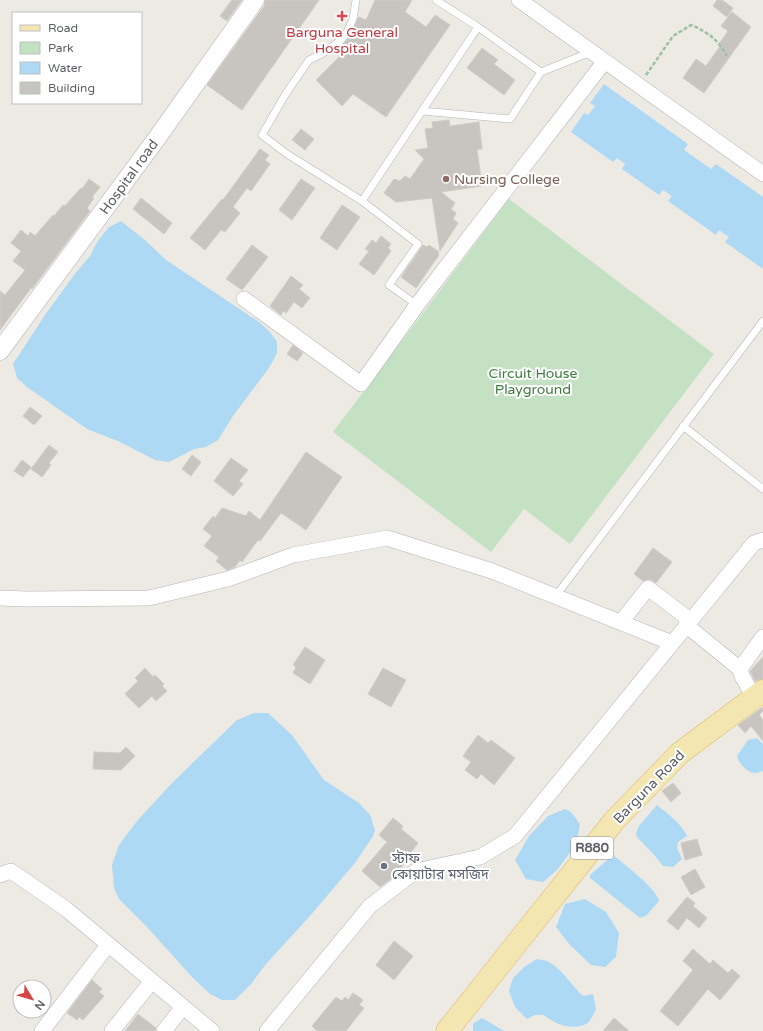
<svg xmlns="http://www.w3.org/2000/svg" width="763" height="1031" font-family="'Varela Round','Noto Sans Bengali',sans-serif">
<rect width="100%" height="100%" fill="#edeae4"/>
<path fill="#c5e1c4" d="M509 199 714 354 570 544 524 509 491 552 333 432Z"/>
<path fill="#add9f4" d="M604 84 688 144 684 150 711 169 716 164 763 197V269L725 242 729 237 719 230 716 235 668 201 672 196 663 190 659 195 622 169 625 164 617 158 613 162 571 132 584 113 588 115 595 106 590 103Z
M121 221 146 241 166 260 259 322 270 332 277 342V353L269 368 233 416 218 440 206 447 194 449 169 462 155 460 120 442 87 429 27 387 17 378 13 364 45 315 74 275 90 256 97 242 109 227Z
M254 713H268L292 735 324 780 359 803 370 815 375 830 373 836 355 863 309 917 266 964 251 984 235 1000H222L210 994 192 977 147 927 119 899 114 888 112 865 119 845 137 821 174 781 237 720Z
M757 738 763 744V770C763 771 757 773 757 773 748 774 739 764 737 756L748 740Z
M657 805C668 814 681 823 687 836L678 842 677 848 682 859 673 867 663 866 655 856 637 837 636 833 639 826Z
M565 809 571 812 580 824 576 845 557 870 543 882 526 879 515 860 529 836 548 816Z
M613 855C623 863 658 890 659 901L646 916 640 918 590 878V875Z
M585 899 606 912 619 933 616 957 605 967 591 965 570 945 556 927 565 904Z
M537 959C541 960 546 960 549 962 563 970 571 985 583 996L593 994 596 1009C594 1014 591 1019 588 1023 574 1031 556 1025 544 1015H535L527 1019 515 1007 509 991 513 978 524 967Z
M482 1018 504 1031H473V1024Z"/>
<path fill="#c8c5c1" stroke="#d1ccc3" d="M232 0H242L227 21 220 16Z
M265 0H319L242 110 207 85 264 6Z
M375 0H412L405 12 426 27 435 15 450 25 386 117 353 94 342 106 316 80 346 50 342 46 350 36 358 18 359 17 366 20Z
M717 0H722L733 8 727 17 713 6Z
M732 12 751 27 704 93 683 78 696 59 706 66 721 45 719 44 728 31 721 26Z
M482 48 498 60 494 64 515 80 504 95 467 68Z
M449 120 450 126 479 122 482 149H477L482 186 441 192 455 203 451 209 456 213 453 219 458 223 440 251 432 198 396 202 384 193 394 179 400 181 405 176 410 179 424 159 415 150 428 148 425 129 433 128 432 122Z
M301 129 314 139 305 150 292 140Z
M260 149 269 155 265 160 270 164 251 191 247 188 233 207 240 213 225 232 221 230 205 250 190 238 222 199 223 200Z
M89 179 100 187 92 197 94 198 87 208 90 211 32 289 31 288 0 330V291L5 295 25 270 13 261 21 251 11 243 21 230 28 236 30 232 35 236 53 215 54 216 63 205 65 206 71 199 81 188 82 189Z
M301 179 315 188 292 220 279 210Z
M141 198 172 223 164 234 133 209Z
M342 205 360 217 337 250 320 238Z
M381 236 391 244 388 248 391 251 374 275 359 264 369 251 365 249 372 240 376 243Z
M252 245 268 257 242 290 226 279Z
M423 245 427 247 429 245 439 252 438 255H439L416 288 401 277Z
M291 276 303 285 299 289 310 298 302 308 294 302 286 313 283 311 281 315 270 306Z
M293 345 303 353 297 361 287 354Z
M30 407 42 416 34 425 23 416Z
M49 445 58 452 49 463 51 465 42 477 31 469Z
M306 452 342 477 306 530 281 513 260 541 258 540 242 562 240 560 235 567 227 570 216 561 219 557 204 546 212 536 203 529 213 516 215 518 222 508 246 516 249 511 260 520Z
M192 455 201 462 191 476 182 469Z
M231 458 248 470 239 481 243 484 233 496 214 481Z
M22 460 31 467 23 477 14 471Z
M653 548 672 562 656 583 650 579 643 581 634 574Z
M305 647 325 660 310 684 293 673 296 667 293 665Z
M763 657V679L755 681 750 671Z
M145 668 153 677 155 675 164 684 162 686 167 691 156 701 152 696 139 708 125 694 138 681 135 678Z
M383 668 406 680 391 707 368 694Z
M763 707V711L759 715 763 720V741L751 726 745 733 738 725Z
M478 735 488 743 491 740 515 758 494 785 481 774 477 779 465 770 471 762 463 756Z
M126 747 135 756 121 770 93 769 94 752 120 753Z
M673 783 681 793 671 802 662 791Z
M393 818 403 826 401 829 418 843 405 860 406 862 392 878 380 887 362 871 387 842 379 835Z
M697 839 702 855 685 860 681 843Z
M695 869 705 887 691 895 681 877Z
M687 897 695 903 693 906 707 918 699 928 687 918 678 930 667 921Z
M394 941 413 956 394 980 376 965Z
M693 949 710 964 713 960 728 973 732 969 740 976 720 1000 708 989 678 1026 660 1011 693 970 683 961Z
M92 980 102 989 99 992 104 996 83 1020 79 1017 77 1020 67 1013Z
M353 993 363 1000 359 1005 364 1008 346 1031H317L312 1026 336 997 342 1001 345 997 348 1000Z
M138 1014 156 1028 155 1031H125Z
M614 1018 629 1031H603Z"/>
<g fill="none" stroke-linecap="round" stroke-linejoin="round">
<defs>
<path id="service" d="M356 0 353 19 346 34 341 40 322 54 309 60 285 95 262 135 287 154 362 201
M436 0 478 27
M422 111 510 119 541 72
M417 305 389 285 418 244 362 201 478 27 541 72 591 52
M683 426 763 489
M555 597 763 321"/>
<path id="minor" d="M519 0 763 174
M244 299 361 384 417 305 605 61
M0 598 27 599 149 598 228 579 293 555 387 538 492 571 672 643
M621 622 648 588 690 620
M686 625 740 669
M754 697 742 676 740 669 763 637
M0 875 11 871 66 909 212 1031
M42 1031 108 945
M112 1031 152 981
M164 1031 183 1007
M267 1031 370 906 416 871 480 857 515 836 754 543 763 540"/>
<path id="tertiary" d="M0 351 157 138 255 0"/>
<path id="primary" d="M447 1031 614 821 680 753 763 691"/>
</defs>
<use href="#service" stroke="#b1b4b7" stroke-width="8"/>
<use href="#minor" stroke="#b1b4b7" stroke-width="16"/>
<use href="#tertiary" stroke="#b1b4b7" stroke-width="19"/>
<use href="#primary" stroke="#dfb86b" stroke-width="23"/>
<path stroke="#9ec1a6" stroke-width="2.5" stroke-dasharray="4 2" stroke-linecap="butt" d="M646 75 673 36 691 25C708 32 718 40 727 56"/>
<use href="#service" stroke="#fff" stroke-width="7"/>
<use href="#minor" stroke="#fff" stroke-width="15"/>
<use href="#tertiary" stroke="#fff" stroke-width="18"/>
<use href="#primary" stroke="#f4e6b1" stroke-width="22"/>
</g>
<path fill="#e0444e" stroke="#fff" stroke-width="1.5" d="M340 10h4v4h4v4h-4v4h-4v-4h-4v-4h4z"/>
<circle fill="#8d6e63" stroke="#fff" stroke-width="1.5" cx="446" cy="179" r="4"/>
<circle fill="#6b7280" stroke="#fff" stroke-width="1.5" cx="384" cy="866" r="4"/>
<g text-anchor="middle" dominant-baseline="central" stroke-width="4" stroke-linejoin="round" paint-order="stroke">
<rect fill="#fff" stroke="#8d8f92" stroke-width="1" x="571" y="837" width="42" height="22" rx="3"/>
<g font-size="13" font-weight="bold" fill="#5c5f63">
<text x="592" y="848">R880</text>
</g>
<g font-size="14" fill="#be3a42" stroke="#fff">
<text x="342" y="32">Barguna General<tspan x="342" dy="16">Hospital</tspan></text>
</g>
<g font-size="14" fill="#5c5f63" stroke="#fff">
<text transform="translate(129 177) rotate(-54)">Hospital road</text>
<text transform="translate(649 787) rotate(-46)">Barguna Road</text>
</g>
<g font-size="14" fill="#785e54" stroke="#fff" text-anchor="start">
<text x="454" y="179">Nursing College</text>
</g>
<g font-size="14" fill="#407e40" stroke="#fff">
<text x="533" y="373">Circuit House<tspan x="533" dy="16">Playground</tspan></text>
</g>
<g font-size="14" fill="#5b616d" stroke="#fff" text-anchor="start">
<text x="392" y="858">স্টাফ<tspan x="392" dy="16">কোয়াটার মসজিদ</tspan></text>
</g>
</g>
<rect x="12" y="12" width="130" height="92" fill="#ffffff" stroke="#bebfc1"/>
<rect x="20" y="25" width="20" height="6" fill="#f4e6b1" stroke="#bebfc1"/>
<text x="48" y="32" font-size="12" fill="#5c5f63">Road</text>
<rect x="20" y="42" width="20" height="12" fill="#c5e1c4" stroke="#bebfc1"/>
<text x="48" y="52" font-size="12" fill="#5c5f63">Park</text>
<rect x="20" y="62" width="20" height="12" fill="#add9f4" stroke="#bebfc1"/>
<text x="48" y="72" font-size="12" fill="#5c5f63">Water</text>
<rect x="20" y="82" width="20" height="12" fill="#c8c5c1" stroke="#bebfc1"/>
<text x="48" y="92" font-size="12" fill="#5c5f63">Building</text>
<g transform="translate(32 999) rotate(128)"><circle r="19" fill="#ffffff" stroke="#bebfc1"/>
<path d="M0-3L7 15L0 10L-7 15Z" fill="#d34744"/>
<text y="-6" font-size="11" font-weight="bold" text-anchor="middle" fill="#5c5f63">N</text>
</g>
</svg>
